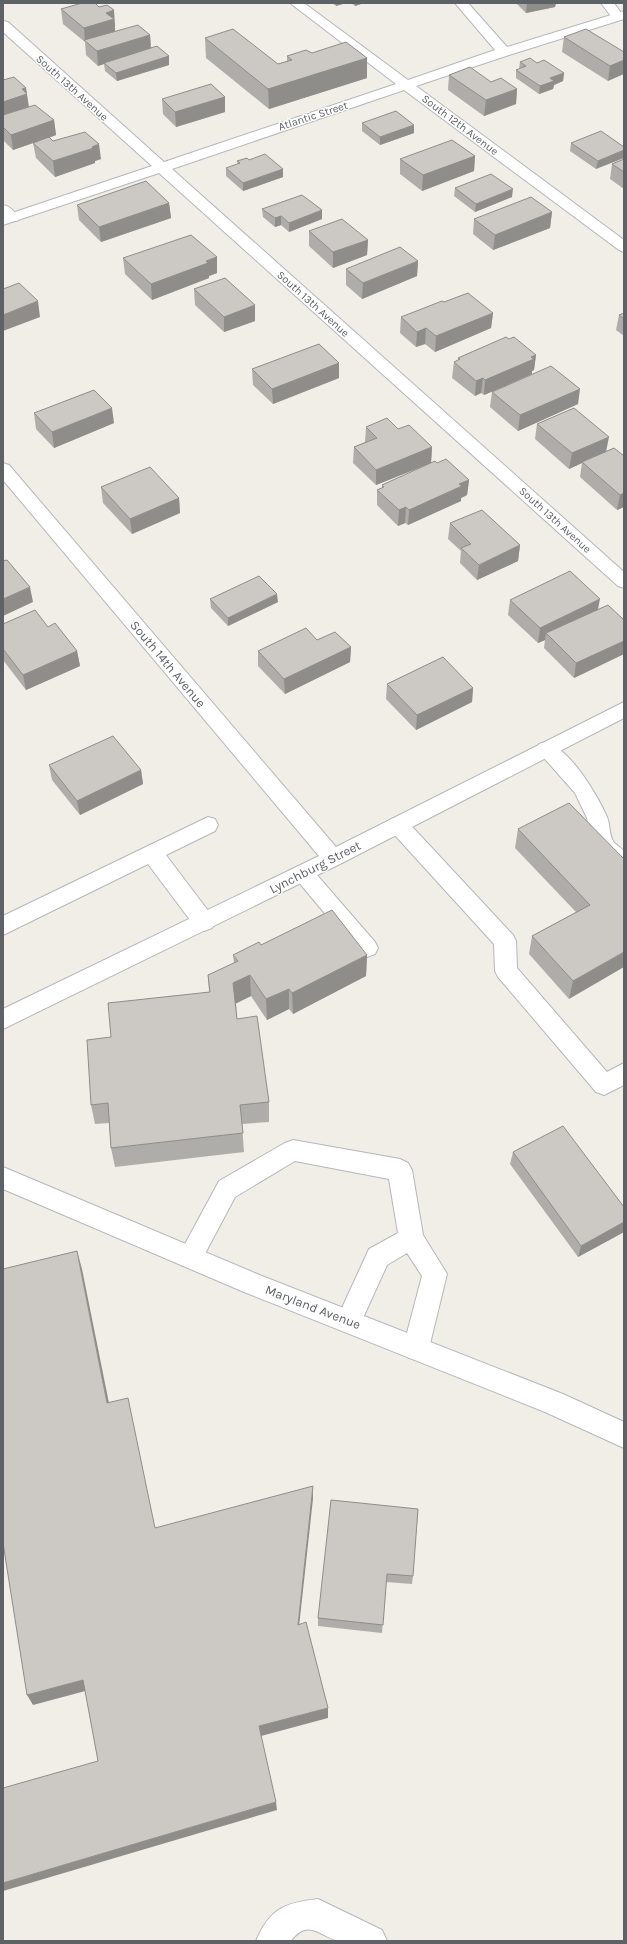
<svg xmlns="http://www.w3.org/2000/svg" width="627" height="1944" font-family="Karla,sans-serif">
<rect width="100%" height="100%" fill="#f0eee7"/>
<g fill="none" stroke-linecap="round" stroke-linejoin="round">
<defs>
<path id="service" d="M601 3H614L624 17 618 20 613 19Z
M3 205C10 206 15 212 19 218L17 221H7L3 217Z
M546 742C570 749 597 794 607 817 610 824 609 834 613 841 615 844 621 848 624 851V872L617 870 596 850 593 844 587 818 575 793 536 749 539 744Z
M208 817 215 819 218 825 215 831 166 855 212 916 215 922 212 928 204 931 196 928 148 864 3 935V916Z
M398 817 405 819 513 935 516 941 517 968 607 1072 624 1063V1085L604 1095 596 1092 498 977 495 971 494 944 391 831 388 825 391 819Z
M303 865 310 867 375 942 378 948 375 954 367 957 359 954 296 879 292 873 296 867Z
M293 1140 400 1159 408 1163 412 1170 423 1235 447 1274 429 1348 425 1357 416 1360 407 1357 403 1348 422 1276 407 1253 387 1265 358 1329 349 1333 340 1329 336 1321 369 1249 398 1233 389 1179 295 1161 235 1197 199 1265 190 1268 181 1265 178 1257 219 1181 285 1143Z
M318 1899 382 1930 387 1941C371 1941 355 1943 340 1941 322 1939 309 1916 291 1941H256C270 1908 285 1903 318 1899Z"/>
<path id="minor" d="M290 3H304L408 80 495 50 455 3H468L507 47 624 11V19L509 55 416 86 624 240V252L619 250 404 90 172 169 624 572V588L618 586 159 173 3 225V216L152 166 3 32V21L8 22 164 162 396 84Z
M3 463 9 465 336 847 624 702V718L340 864 3 1029V1009L319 856 3 480Z
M3 1167 262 1276 563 1394 624 1422V1448L545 1412 244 1292 3 1189Z"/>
</defs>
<use href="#service" stroke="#b4b7bb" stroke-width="2"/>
<use href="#minor" stroke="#b4b7bb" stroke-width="2"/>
<use href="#service" fill="#fff" fill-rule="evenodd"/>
<use href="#minor" fill="#fff" fill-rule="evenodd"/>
</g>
<path fill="#afada9" d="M332 3H346L336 6Z
M351 3H364L355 6Z
M516 3H556L555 7 526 13Z
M61 9 115 25V31L150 35 151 48 169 56V65L117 81 105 71 104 64 98 66 86 55 85 42 63 24Z
M564 37 624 52 608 81 562 52Z
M205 38 278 64 287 61V56L312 53 367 58V78L269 109 206 58Z
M520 62 537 63 564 73 563 81 554 85 553 89 539 94 516 78V70L519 69Z
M449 75 491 82 517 89 516 104 484 116 448 90Z
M3 80 26 88 29 107 54 120 56 135 49 138 53 141 101 159 95 161V163L55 177 36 158 33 143 13 150 3 140Z
M225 97V112L176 127 163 114 162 99Z
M362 123 414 133 380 145 362 131Z
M571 143 624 147 596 169 570 151Z
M475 156 474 171 422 191 400 174V159Z
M624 159V189L610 179 612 164Z
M249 160 283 177 243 191 226 176V168L238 164 237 161Z
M455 188 512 197 475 212 454 196Z
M169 203 171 218 101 242 79 220 77 205Z
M262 209 322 219 289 232 281 225 275 227 263 217Z
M552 212 550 228 493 250 473 234 474 219Z
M309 231 368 240 367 255 333 268 309 246Z
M217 257V273L209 276V278L152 300 125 274 123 258Z
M418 261 417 276 362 299 346 285V269Z
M194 289 255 321 224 332 195 305Z
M444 302 493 313 491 328 435 352 425 344 416 347 400 333 401 317Z
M624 313V336L616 330 619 315Z
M536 355 534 370 532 371V374L484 395 481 393 475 396 452 378 454 362 458 360V358Z
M339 363V378L273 404 253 385 252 369Z
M492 392 578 404 518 431 490 407Z
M34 413 114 423 54 448 36 429Z
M537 424 606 451 614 448 624 507 617 510 580 477 582 463 569 469 535 439Z
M366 427 432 447 431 463 376 485 353 463 354 447 365 442Z
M437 463 469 480 467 495 461 498V501L408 525 405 523 398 526 377 505V490L382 488V485Z
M101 487 179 498 180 513 132 534 103 503Z
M450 523 520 545 518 561 477 580 460 563 461 551 448 539Z
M210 599 278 602 228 626 211 608Z
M510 600 598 609 624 620V654L574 678 544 648 545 640 538 643 508 615Z
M3 624 48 627 77 651 80 666 26 690 3 660Z
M317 640 351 647 350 662 285 694 258 666V651Z
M387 684 473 688 472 702 416 730 386 699Z
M49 765 141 770 143 784 80 815 52 780Z
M518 829 624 859 569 999 529 954 532 936 576 912 515 848Z
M261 945 367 955 366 976 293 1014 289 1009 267 1020 251 996 236 1003 237 1019 269 1102V1122L242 1124 244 1152 115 1167 111 1148 109 1123 95 1124 91 1105 111 1037 209 992 208 975 234 963 233 955Z
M513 1152 624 1207V1232L578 1257 510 1164Z
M418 1509 413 1576 412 1584 386 1582 382 1633 318 1626V1618Z"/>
<path fill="#8f8d89" d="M336 3H346L336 6Z
M355 3H364L355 6Z
M527 3H556L555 7 526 13Z
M114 10 115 25V34L85 41 84 28 106 13Z
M150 35 151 50 104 63V64L98 66 97 51Z
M169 56V65L117 81 116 73Z
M367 58V78L269 109 268 89Z
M624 60V74L608 81 610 66Z
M564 73 563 81 554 85 553 89 539 94 540 86 550 78Z
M26 88 29 109 3 117V102L22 89Z
M517 89 516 104 484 116 486 100Z
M225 97V112L176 127 175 112Z
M54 120 56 135 13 150 11 135Z
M414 125V133L380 145V137Z
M99 144 101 159 95 161V163L55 177 53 161Z
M624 150V158L596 169 598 161Z
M475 156 474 171 422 191 423 175Z
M283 169V177L243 191V183Z
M513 189 512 197 475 212 476 204Z
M169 203 171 218 101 242 99 227Z
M322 210V219L289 232V223Z
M552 212 550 228 493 250 495 235Z
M281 216V225L275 227V218Z
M368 240 367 255 333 268V252Z
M217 257V273L209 276V278L152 300 151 284Z
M418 261 417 276 362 299 363 283Z
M38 301 40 317 3 331V315Z
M255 305V321L224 332V317Z
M493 313 491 328 435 352 436 336Z
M426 328 425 344 416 347 417 332Z
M536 355 534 370 532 371V374L484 395 485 380Z
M339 363V378L273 404 272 389Z
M483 378 481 393 475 396 476 381Z
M580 389 578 404 518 431 520 415Z
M112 408 114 423 54 448 52 432Z
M609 437 606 452 582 462V463L569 469 572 453Z
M432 447 431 463 376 485V470Z
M469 480 467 495 461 498V501L408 525 409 510 459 484Z
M624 493V507L617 510 620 495Z
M179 498 180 513 132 534 130 519Z
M406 507 405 523 398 526 399 510Z
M520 545 518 561 477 580 479 565Z
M30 587 33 602 3 616V599Z
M277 594 278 602 228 626V618Z
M600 599 597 614 546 633 545 640 538 643 540 628Z
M624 641V654L574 678 576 663Z
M351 647 350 662 285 694 284 679Z
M77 651 80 666 26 690 23 675Z
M473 688 472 702 416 730 417 715Z
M141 770 143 784 80 815 77 801Z
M624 952V967L569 999 573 981Z
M367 955 366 976 293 1014 292 993Z
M250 975 251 996 235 1004 233 983Z
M289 989V1009L267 1020 266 999Z
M624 1222V1232L578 1257 581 1246Z
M77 1251 82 1269 112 1418 107 1403Z
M313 1486V1499L298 1636V1625Z
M83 1680 89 1690 33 1705 27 1695Z
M328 1708V1718L261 1736 259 1726Z
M276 1802 277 1810 3 1891V1883Z"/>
<path fill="#ccc9c4" stroke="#8f8d89" d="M82 3H95L99 7 107 5 114 10 106 13 114 19 84 28 61 9Z
M138 25 150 35 97 51 84 40Z
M233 29 278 64 292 60 287 56 306 50 312 53 346 42 367 58 268 89 205 38Z
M586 29 624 52V60L610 66 564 37Z
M157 46 169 56 116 73 104 63Z
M530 58 537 63 544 60 564 73 550 78 554 81 540 86 516 70 526 66 520 62Z
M470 67 491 82 501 78 517 89 486 100 449 75Z
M14 77 26 88 22 89 27 94 3 102V80Z
M211 84 225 97 175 112 162 99Z
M35 105 54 120 11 135 3 127V115Z
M396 111 414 125 380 137 362 123Z
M601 131 624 147V150L598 161 571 143Z
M85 132 99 144 92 147 94 148 53 161 33 143 49 137 53 141Z
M452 140 475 156 423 175 400 159Z
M265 154 283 169 243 183 226 168 240 163 237 161 247 158 249 160Z
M624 159V172L612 164Z
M491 174 513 189 476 204 455 188Z
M146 181 169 203 99 227 77 205Z
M302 195 322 210 289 223 281 216 275 218 262 209Z
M531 197 552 212 495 235 474 219Z
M342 219 368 240 333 252 309 231Z
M191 235 217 257 206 261 208 263 151 284 123 258Z
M400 247 418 261 363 283 346 269Z
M225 278 255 305 224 317 194 289Z
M19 283 38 301 3 315V289Z
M468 293 493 313 436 336 426 328 417 332 401 317 442 301 444 302Z
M624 313V319L619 315Z
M506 337 509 339 514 337 536 355 531 357 534 359 485 380 483 378 476 381 454 362 460 359 458 358Z
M319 344 339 363 272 389 252 369Z
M551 366 580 389 520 415 492 392Z
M94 390 112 408 52 432 34 413Z
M574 408 609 437 572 453 537 424Z
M387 418 398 429 409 425 432 447 376 470 354 447 377 438 366 427Z
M614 448 624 456V493L620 495 582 462Z
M446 459 469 480 459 484 462 486 409 510 406 507 399 510 377 490 384 487 382 485 435 461 437 463Z
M150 467 179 498 130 519 101 487Z
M482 510 520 545 479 565 461 548 471 544 450 523Z
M7 560 30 587 3 599V561Z
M570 571 600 599 540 628 510 600Z
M259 576 277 594 228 618 210 599Z
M608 605 624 620V641L576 663 546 633Z
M35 610 48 627 55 623 77 651 23 675 3 649V624Z
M306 628 317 640 335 632 351 647 284 679 258 651Z
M443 657 473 688 417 715 387 684Z
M113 736 141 770 77 801 49 765Z
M569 803 624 859V952L573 981 532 936 590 905 518 829Z
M332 910 367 955 292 993 289 989 266 999 250 975 233 983 237 1019 257 1016 269 1102 240 1105 243 1133 111 1148 108 1103 91 1105 87 1040 111 1037 108 1003 210 992 208 975 238 961 233 955 259 942 261 945Z
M563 1126 624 1207V1222L581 1246 513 1152Z
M77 1251 107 1403 128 1398 155 1528 313 1486 298 1625 306 1622 328 1708 259 1726 276 1802 3 1883V1788L98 1761 83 1680 27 1695 3 1543V1269Z
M331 1500 418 1509 413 1576 387 1574 383 1625 318 1618Z"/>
<g text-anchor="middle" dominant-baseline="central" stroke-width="3" stroke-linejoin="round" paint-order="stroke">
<g font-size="11" fill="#5e6267" stroke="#fff">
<text transform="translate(72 88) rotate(42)">South 13th Avenue</text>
<text transform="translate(313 116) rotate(-18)">Atlantic Street</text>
<text transform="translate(460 125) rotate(37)">South 12th Avenue</text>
<text transform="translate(313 304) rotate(42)">South 13th Avenue</text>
<text transform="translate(555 520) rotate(42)">South 13th Avenue</text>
</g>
<g font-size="13" fill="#5e6267" stroke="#fff">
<text transform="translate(168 664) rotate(50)">South 14th Avenue</text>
<text transform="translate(315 867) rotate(-27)">Lynchburg Street</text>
<text transform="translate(313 1307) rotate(21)">Maryland Avenue</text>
</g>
</g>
<rect width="627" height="1944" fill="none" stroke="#5e6267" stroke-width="8"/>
</svg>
